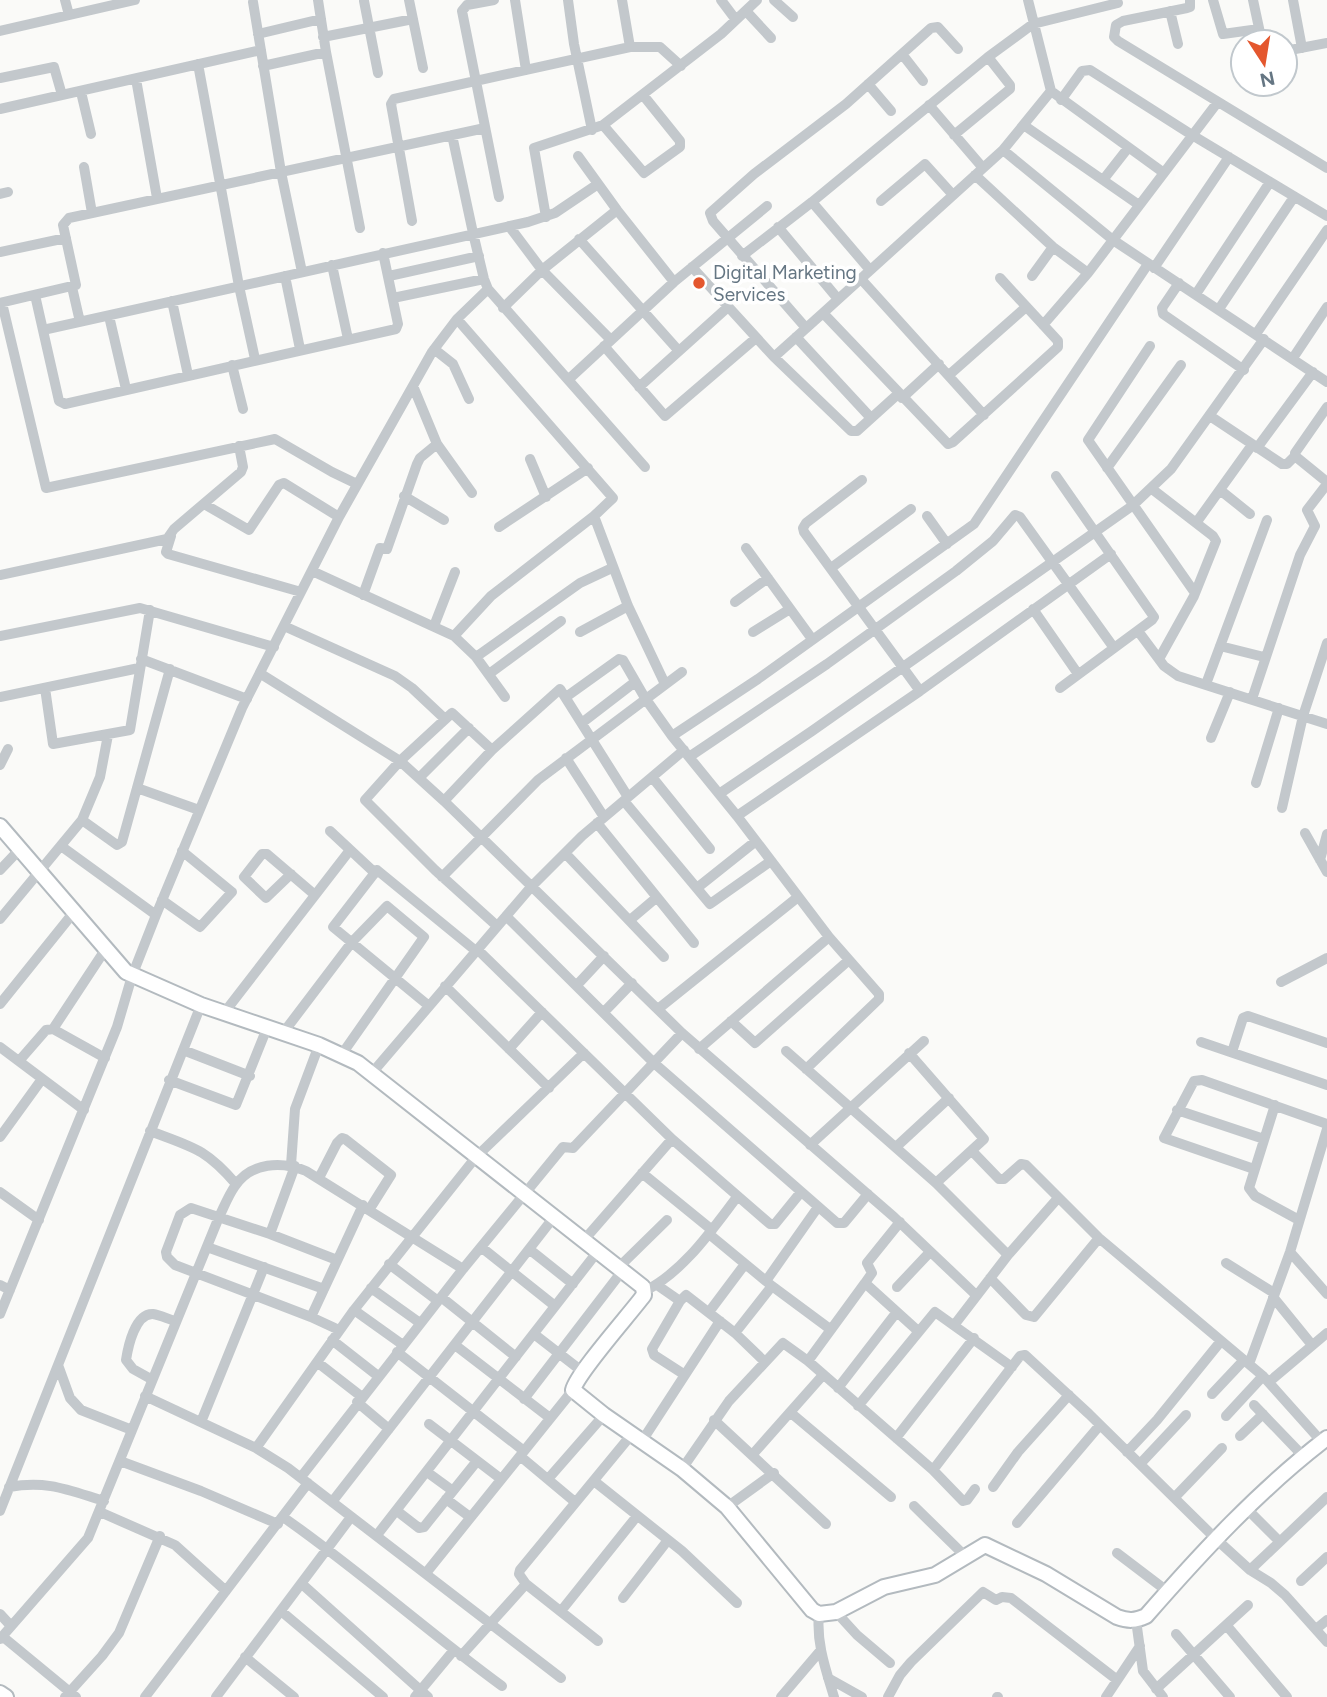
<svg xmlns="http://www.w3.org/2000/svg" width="1327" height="1697" font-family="Figtree,sans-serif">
<rect width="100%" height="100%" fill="#fafaf8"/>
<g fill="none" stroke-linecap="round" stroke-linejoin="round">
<defs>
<path id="secondary" d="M0 826 126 972 201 1005 319 1045 358 1063 643 1287 644 1295C630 1314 577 1373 573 1390L604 1415 682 1469 727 1507 812 1610 819 1614 836 1612 884 1587 935 1575 985 1545 1046 1574 1117 1617C1128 1621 1135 1621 1146 1616 1201 1553 1260 1489 1327 1438
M0 1693 6 1697"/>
</defs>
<use href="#secondary" stroke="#b3babf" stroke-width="18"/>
<path stroke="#c3c8cc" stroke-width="10" d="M65 0 69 15
M318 0 326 52 360 228
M409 0 423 68
M494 0 467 5 462 11 499 197
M515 0 526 70
M568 0 574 44 592 130
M622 0 630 47
M721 0 736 20
M774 0 793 17
M1028 0 1051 91 1164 173
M1190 0V7L1187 8 1123 21 1116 25 1114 37 1118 41 1327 168
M1213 0 1223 34 1259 29
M1253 0 1262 42
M1293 0 1302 48
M364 1 378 73
M253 2 281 172 302 272
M746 11 771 38
M1170 11 1178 44
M0 31 135 0
M258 34 321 19
M323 37 413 19
M1285 51 1327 43
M902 54 923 81
M198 64 239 286 255 359
M263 66 326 52
M0 78 54 67 62 95
M136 79 157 198
M868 84 891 111
M81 92 91 134
M1061 100 1082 71 1090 70 1192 135 1327 216
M929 105 983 168
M0 109 261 50
M603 125 644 173 680 147V141L643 95
M1025 126 1139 205
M954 135 1010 89V85L988 57
M1003 150 1113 240 1327 382
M578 156 617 210 674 282
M84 167 92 213
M975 175 1053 247 1088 273
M1103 180 1128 148
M0 194 8 192
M881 201 925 164 953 195
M812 202 870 270
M546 217 534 148 603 125 721 34 757 0
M412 221 391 104 394 99 630 47H660L681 66
M509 226 542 270 610 339
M778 227 838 299
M579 239 678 350
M0 252 66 238
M742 256 812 202 988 57 1033 24 1118 3
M332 265 348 339
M692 267 774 357 851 431H857L898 394
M1154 268 1229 157
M285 276 300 349
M389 276 479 256
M1032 276 1053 247
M1000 278 1058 341V347L953 442 948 444 823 313 1003 150 1051 91
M861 279 984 415
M1179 283 1162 308 1163 314 1244 370
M72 287 80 322
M488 289 645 467
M1196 294 1270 182
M35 295 59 401 65 404 396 329 398 324 383 253
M393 298 484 279
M172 301 188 375
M0 303 76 285 63 225 69 218 485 128
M2 303 46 488 275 439 332 472 357 484
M503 308 542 270 617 210
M1219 309 1294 197
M109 316 126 389
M1043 325 1088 273 1217 103
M806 328 713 221 710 213 754 174 846 104 931 28 938 27 958 49
M43 330 528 222 555 213 598 184
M1256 334 1327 230
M796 337 871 418
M604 346 665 416 756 338
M1150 346 1088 440 1195 593
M434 349 453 364 469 399
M774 357 823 313
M1293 358 1327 307
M232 365 243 409
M949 375 1026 307
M569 379 674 282 767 206
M413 386 437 444 472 493
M639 387 728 307
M902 398 939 364
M1327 407 1295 453V456L1327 482
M1210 416 1282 464H1287L1295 456
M1257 448 1313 372
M530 459 546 497
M1107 468 1181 365
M1056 476 1154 617 1152 620 1060 688
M862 480 806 523 803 528 804 532 920 691
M1152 489 1213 536 1216 541 1194 596 1159 659
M1220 490 1250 514
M404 496 444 520
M204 504 249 530 279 485 284 483 339 517
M594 516 628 606 665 684
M927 516 947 544
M1196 523 1252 445
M499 527 588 468
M171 536 166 552 168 554 301 592
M746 548 812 639
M831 568 911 509
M312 571 454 636 476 657 505 697
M0 575 167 539 174 529 241 472 243 467 239 446
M363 595 380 548 387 549 417 464 420 458 437 444
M735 602 768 578
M1033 609 1078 674
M284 626 395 676 412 688 445 719
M434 626 455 572
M1138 631 1164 666 1178 676 1327 724
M580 632 628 606
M753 632 790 609
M0 636 140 608 274 647
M454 636 491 596 594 516 613 498 457 319
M1220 646 1264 657
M476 657 580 583 612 568
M141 659 247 699
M261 674 400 761 444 801 682 1033 894 1217 976 1295
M489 674 561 621
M1206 684 1267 520
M45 688 53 744 130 730 150 610
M0 697 139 668
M566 697 619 659 623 660 645 698 672 736 737 816 829 937 879 994V999L806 1069
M1252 699 1300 555 1315 526 1307 510 1327 484
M583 722 635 682
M672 736 758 679 974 524 1148 264
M1211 738 1230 692
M492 750 452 713 400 761 365 800 435 870 497 926
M689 757 827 664 956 571 993 541 1015 515 1020 517 1114 648
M566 758 604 817
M0 765 8 749
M652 777 710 849
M419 778 469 728
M1256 783 1279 708
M137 788 199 810
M719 794 812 731 1132 506 1171 469 1264 339
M444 801 492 750 560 689 628 797
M624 801 710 904 771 861
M1282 808 1303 716 1327 643
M737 816 920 691 1111 554
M82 820 117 845 122 842 170 669
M597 823 694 943
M330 831 375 873
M1305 833 1327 872
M61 846 156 915
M565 853 664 957
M1320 860 1327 834
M0 870 19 850
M291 874 266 898 244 877 262 854H267L315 895
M442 877 538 780 682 672
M697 888 756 841
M162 900 200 927 232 892 182 851
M506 916 654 1063 837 1223H844L868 1194
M0 919 82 820 100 777 108 735
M630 920 656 898
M477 949 672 1139 770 1224H775L801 1192
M1281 982 1327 958
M577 985 604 956
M445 986 549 1088
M0 1004 74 912
M429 1006 333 927 377 870 476 951
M658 1009 798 897
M604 1012 632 983
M224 1013 350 850
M731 1021 755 1043 849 960
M283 1033 352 942 387 906 424 937 342 1054
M1201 1042 1327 1085
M0 1047 84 1110
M509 1049 542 1012
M699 1049 829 937
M183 1050 250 1076
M786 1051 936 1183 1008 1255
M1232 1052 1243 1018 1248 1016 1327 1043
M909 1053 984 1139 936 1183
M105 1058 53 1029 105 950
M19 1061 46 1030 53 1029
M372 1073 531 887 582 836 684 750
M169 1080 236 1105 267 1028
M1275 1105 1249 1188 1255 1196 1299 1220
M1177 1110 1264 1139
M150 1131C192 1147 205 1148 236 1184
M0 1137 42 1079
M810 1145 924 1041
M896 1147 949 1098
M972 1151 999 1179H1004L1021 1164 1026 1165 1099 1238 1263 1376 1322 1442
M291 1165 295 1109 319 1045
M1254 1169 1164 1138 1194 1081 1202 1080 1327 1124
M642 1173 712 1230
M319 1178 337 1143 342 1138 345 1139 391 1175 369 1210
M0 1192 39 1220
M270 1234 295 1166
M709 1234 772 1286 830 1329
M584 1240 672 1139
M207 1247 324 1289
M481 1247 555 1306
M529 1249 573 1284
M1290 1252 1327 1294
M337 1260 270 1234 191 1208 180 1215 166 1252 167 1257 175 1265 311 1317 339 1330
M1226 1263 1274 1293
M389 1264 438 1301
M619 1267 667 1220
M990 1278 1026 1315 1034 1317 1099 1238
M766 1281 818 1207
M865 1283 872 1273 867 1263 900 1222
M0 1285 10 1290
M657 1285 680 1301
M897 1287 930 1252
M371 1288 420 1323
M645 1291C684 1271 711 1231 737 1197
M441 1297 516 1357
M1273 1297 1312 1345
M354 1310 403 1345
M709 1312 745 1264
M0 1314 117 1027 132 976 156 915 242 708 339 517 432 352 457 319 488 289 484 279 473 233 452 135
M311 1317 363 1205
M955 1324 1008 1255 1058 1198
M735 1333 772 1286
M534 1334 583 1372
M332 1340 378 1376
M455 1345 550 1418
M397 1352 524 1451
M808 1361 865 1283 918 1331
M317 1362 362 1397
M1249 1364 1290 1252 1327 1129
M58 1365 70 1398 81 1410 132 1430
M685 1375 654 1355 652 1349 680 1301 686 1295 735 1333 765 1362
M151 1379 133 1369 126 1360C128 1347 135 1313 153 1314 160 1315 168 1319 175 1321
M1269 1382 1327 1333
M838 1388 896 1313
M1212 1394 1244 1360
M145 1396 256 1448 288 1468 561 1678
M524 1399 623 1270
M357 1402 389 1429
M1254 1405 1304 1457
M858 1406 935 1312 1012 1367
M791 1413 891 1497
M1226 1416 1263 1376
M714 1420 826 1524
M201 1422 264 1267
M429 1424 501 1479
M1240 1436 1263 1414
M896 1438 974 1338
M642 1441 720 1321
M256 1448 354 1310 476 1157 584 1053
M1127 1452 1157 1420 1221 1341
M753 1454 823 1375
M520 1456 575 1502
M120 1461 201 1491 278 1524
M1140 1464 1186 1415
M682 1469 729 1401 783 1343 808 1361 933 1470 963 1501 967 1500 975 1489
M933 1470 1020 1356 1025 1355 1089 1414 1216 1539 1250 1570 1271 1583 1285 1595 1327 1642
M427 1472 453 1491
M301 1477 463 1269
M548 1479 604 1415
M594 1481 682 1551 737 1603
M9 1487C47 1480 68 1490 104 1501
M993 1487 1018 1452 1069 1395
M1175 1497 1222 1448
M446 1499 470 1517
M332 1502 554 1217
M914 1506 965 1556
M727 1507 774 1473
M1247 1509 1279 1541
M0 1511 201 1005
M397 1511 419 1528 424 1527 477 1461
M100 1512 175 1545 226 1591
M283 1517C359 1570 428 1632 502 1686
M1017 1523 1100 1425
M377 1535 598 1251
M1117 1553 1167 1591
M1250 1570 1327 1497
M426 1573 573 1390
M1301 1581 1327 1557
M302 1584 428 1697
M623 1598 668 1540
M281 1611 383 1697
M561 1611 637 1516
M836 1612 857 1635 890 1663
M0 1614 11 1626
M819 1614C816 1643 826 1670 834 1697
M1136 1620 1143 1671 1163 1697
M1227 1626 1287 1697
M1316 1629 1327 1620
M1176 1634 1230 1697
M2 1636 76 1697
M0 1639 88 1538 219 1217C224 1207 228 1196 235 1186 251 1162 282 1161 306 1171L463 1269 563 1147 573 1148 682 1033
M598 1641 526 1584 519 1574 520 1570 632 1434
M461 1656 526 1584
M245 1657 294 1697
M828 1678 862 1697
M1156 1689 1248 1605
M65 1697 102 1656 119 1633 160 1536
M145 1697 308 1483
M216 1697 351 1517
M415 1697 454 1650
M781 1697 821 1650
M888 1697 900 1675 911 1662 983 1592 996 1600 1002 1597 1011 1598 1116 1679
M997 1697H998
M1106 1697 1140 1646"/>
<use href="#secondary" stroke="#fff" stroke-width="14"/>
</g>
<circle fill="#e4572e" stroke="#fff" stroke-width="2.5" cx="699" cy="283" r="7"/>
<g text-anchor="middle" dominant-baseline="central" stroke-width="7" stroke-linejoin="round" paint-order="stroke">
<g font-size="19" fill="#657683" stroke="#fff" text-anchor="start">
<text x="713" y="272">Digital Marketing<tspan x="713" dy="22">Services</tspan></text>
</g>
</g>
<g transform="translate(1264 63) rotate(168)"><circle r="33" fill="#ffffff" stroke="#c1c8cd" stroke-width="2"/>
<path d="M0-5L12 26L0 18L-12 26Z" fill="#e4572e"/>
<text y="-10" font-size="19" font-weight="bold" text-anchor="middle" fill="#657683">N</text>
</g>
</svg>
